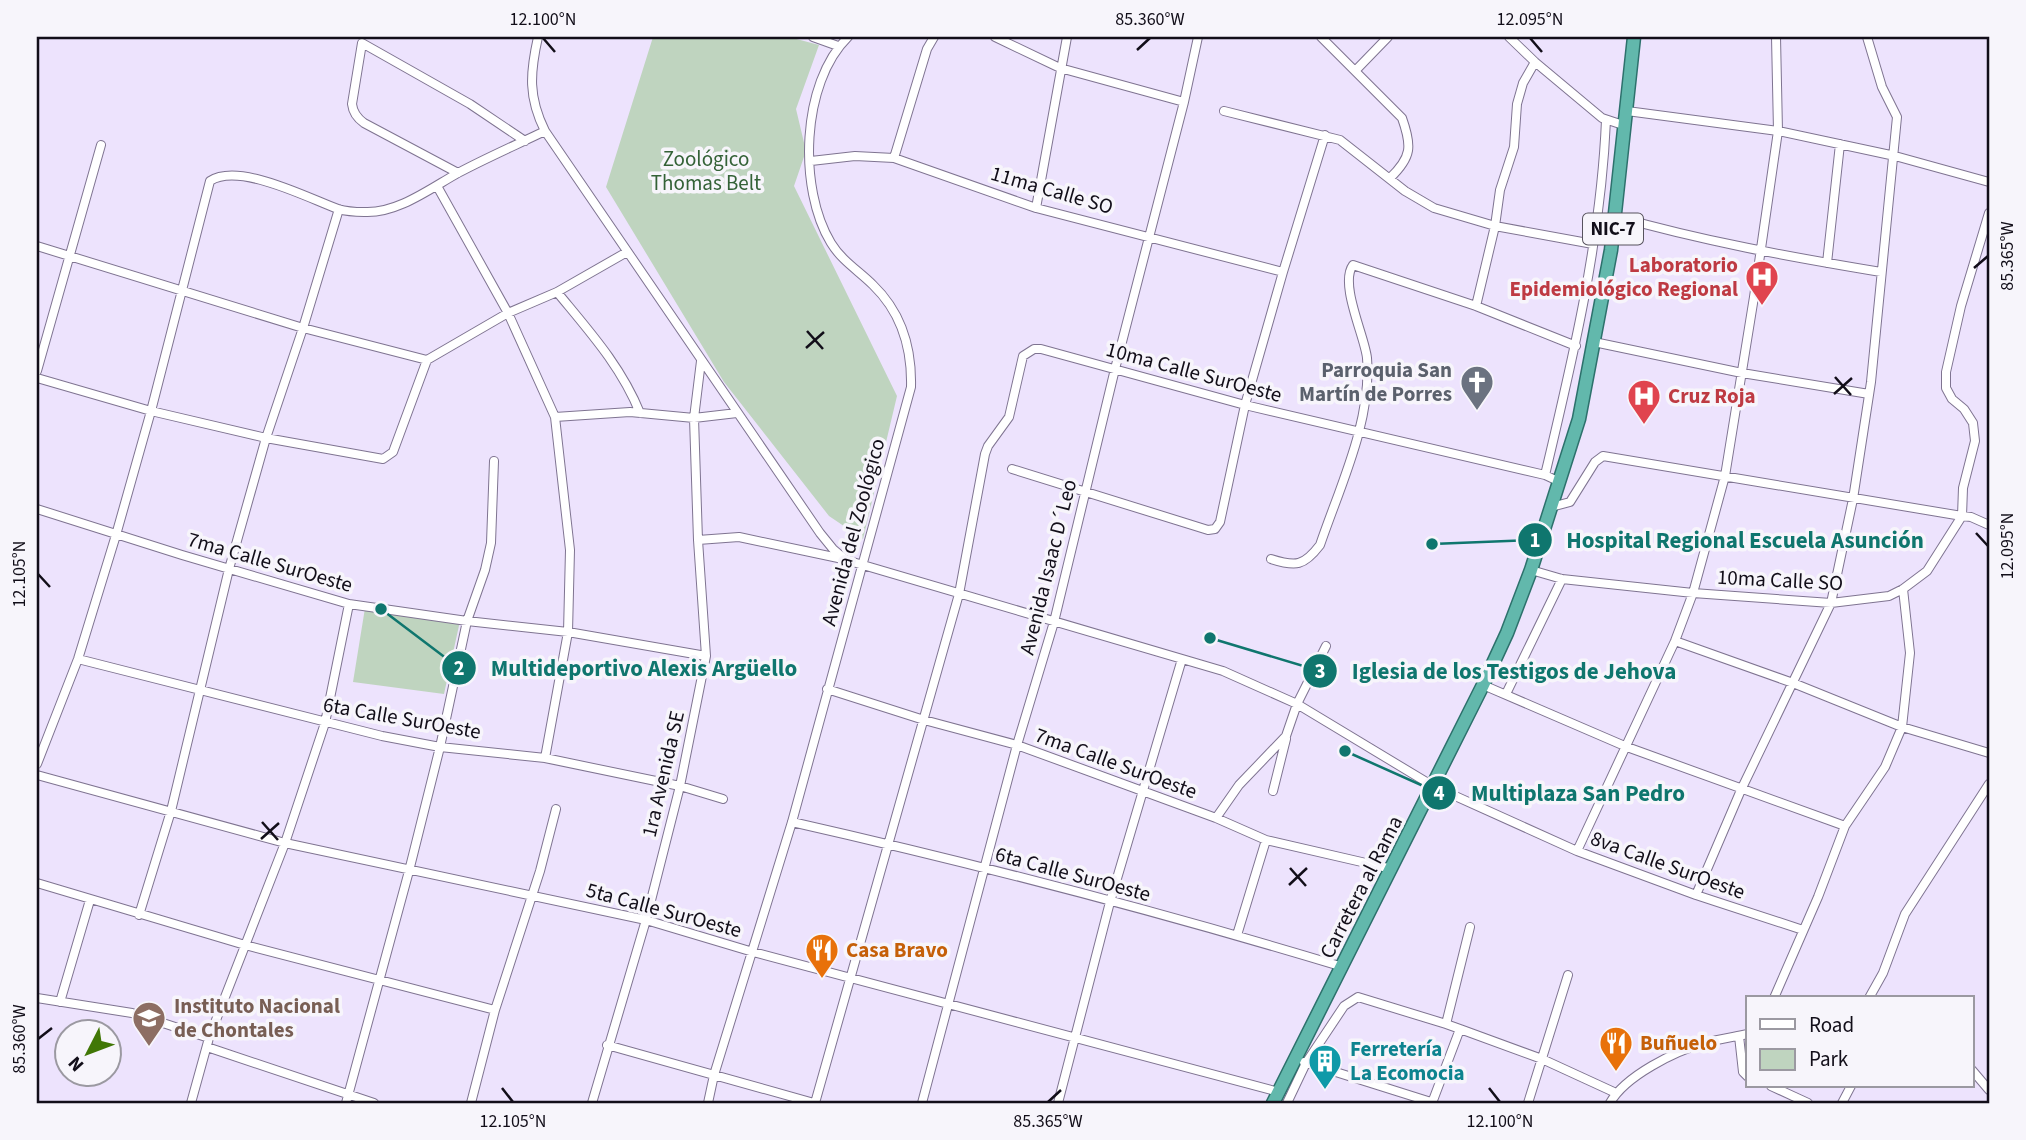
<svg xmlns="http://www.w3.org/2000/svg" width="2026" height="1140" font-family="'Source Sans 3',sans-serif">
<rect width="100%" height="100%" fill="#ede3fd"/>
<path fill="#bfd4bf" d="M653 37H789L819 45 796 109 806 151 794 186 897 396 863 539 829 516 724 382 606 187Z
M365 608 460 621 444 694 353 682Z"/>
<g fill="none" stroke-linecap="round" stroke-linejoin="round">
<defs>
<path id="minor" d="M538 37C530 73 528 97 545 131L820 533 833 549 846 560 1223 671 1297 704 1433 786 1577 851 1696 895 1803 930
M813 37 838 46
M995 37 1060 68 1184 102
M1321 37 1402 118C1412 146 1412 157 1390 178
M1509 37 1535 62 1602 118 1626 126
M1776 37 1778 131 1895 156 1989 182
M1356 70 1388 37
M1224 111 1340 140 1405 191 1434 208 1495 226 1593 244
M894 158 927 49 934 37
M811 161 855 156 894 158 1036 208 1283 272
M458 173 364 123C357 118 353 113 352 104L362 43 470 104 525 141
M437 186 508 313 555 417 570 550 568 632 545 758
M1036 208 1067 37
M1615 216C1702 241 1791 257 1881 272
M37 246 303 328 427 360
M1827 263 1840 144
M557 292C589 331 621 366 640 413
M1476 306 1495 226 1500 190 1514 147 1517 104 1523 83 1535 62
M1594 342 1742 373 1869 394
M37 371 101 145
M37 378 151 411 266 438 383 459 393 452 427 360 508 313 557 292 627 252
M555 417 630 412 694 418 737 413
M1012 469 1208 530 1215 529 1220 522 1245 405 1283 272 1325 135
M1545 475C1573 358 1601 240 1606 120
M1551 507 1570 502 1595 462 1603 456 1962 516 1963 488 1975 441 1973 423 1964 409 1952 399 1946 388V372L1961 306 1989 213
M37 509 182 555 349 604 467 621 568 632 706 656
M698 540 739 537 843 559
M1271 559C1296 567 1304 566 1320 545 1340 486 1372 421 1367 358 1365 337 1339 284 1353 265L1476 306 1576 346
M1531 570 1562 579 1693 593 1831 603 1889 596 1903 589 1927 571 1962 516 1971 517 1989 525
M1675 641 1793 683 1902 727 1989 753
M78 659 382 736 440 747 545 758 680 786 723 799
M1483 685 1627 747 1845 826
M827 689 924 720 1017 745 1216 818 1266 840 1392 869
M1506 694 1562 579
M37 764 78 659 116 535 151 411 210 181C239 162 308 198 338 209 345 211 356 212 364 212 397 214 431 188 458 173 486 158 516 145 545 131
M37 775 285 843 646 920 753 952 1279 1092
M1273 791 1286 739
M1216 818 1239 785 1286 736 1297 704 1326 646
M792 822C977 864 1161 912 1343 967
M1577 851 1675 641 1693 593 1725 476 1754 297 1778 131 1627 111
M37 883 245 945 495 1010
M1696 895 1741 790 1831 603 1853 499 1871 382 1897 117 1882 87 1867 37
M139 915 171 811 229 569 266 438 303 328 339 209
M1237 935 1266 840
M37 998 132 1013 209 1038
M1774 998 1818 897 1845 826 1885 767 1902 727 1910 653 1903 589
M1869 998 1883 973 1905 914 1989 784
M60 1002 90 900
M1460 1029 1542 1059 1616 1093
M1739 1036 1743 1072 1748 1077
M607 1045 814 1103
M207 1047 374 1103
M1304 1062 1431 1102
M1972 1070 1989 1090
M1771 1086 1808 1103
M191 1103 209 1038 285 843 325 723 349 604
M346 1103 409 871 440 747 467 621 485 570 491 543 494 461
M471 1103 495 1010 540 871 556 809
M592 1103 646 920 680 786 706 656 698 540 694 418 701 361
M708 1103 714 1075 792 822 911 387C912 348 902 313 873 285 859 271 842 261 831 243 798 189 801 83 848 37
M815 1103 959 594 985 454 988 446 1009 417 1023 356 1034 349H1041L1245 405 1545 475 1560 482
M922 1103 1017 745 1054 622 1115 369 1184 102 1198 37
M1058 1103 1110 902 1182 659
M1287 1103 1306 1063 1344 1006 1358 997 1446 1024
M1432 1103 1460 1029 1446 1024 1470 927
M1528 1103 1568 975
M1610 1103C1625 1076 1675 1051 1705 1043 1719 1039 1734 1037 1748 1034
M1842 1103 1851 1086"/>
<path id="trunk" d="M1273 1103 1483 685 1507 633 1531 570 1579 419 1611 250 1634 37"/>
</defs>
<use href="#minor" stroke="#7f7491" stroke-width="10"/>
<use href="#trunk" stroke="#2d716c" stroke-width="15"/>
<use href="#minor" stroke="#fff" stroke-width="8"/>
<use href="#trunk" stroke="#62b8ac" stroke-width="12"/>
</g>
<path fill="none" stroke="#120e19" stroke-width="2.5" d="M543 38 555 52M1530 38 1542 52M1137 50 1150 38M1974 268 1988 256M807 331 823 349M806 348 824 332M1835 377 1851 395M1834 394 1852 378M1976 533 1988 546M38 574 50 587M262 822 278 840M261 839 279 823M1290 868 1306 886M1289 885 1307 868M38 1039 52 1028M502 1088 513 1102M1489 1088 1500 1102M1048 1102 1061 1090"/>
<defs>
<symbol id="hospital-pin" viewBox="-11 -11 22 30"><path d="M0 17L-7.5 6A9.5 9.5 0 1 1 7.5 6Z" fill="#e0444e" stroke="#f7f5fb"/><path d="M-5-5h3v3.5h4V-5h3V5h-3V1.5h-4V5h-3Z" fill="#fff"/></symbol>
<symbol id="church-pin" viewBox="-11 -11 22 30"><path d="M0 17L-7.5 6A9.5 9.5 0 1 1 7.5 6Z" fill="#6b7280" stroke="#f7f5fb"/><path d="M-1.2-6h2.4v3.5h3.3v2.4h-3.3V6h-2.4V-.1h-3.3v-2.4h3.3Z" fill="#fff"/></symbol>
<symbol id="restaurant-pin" viewBox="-11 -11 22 30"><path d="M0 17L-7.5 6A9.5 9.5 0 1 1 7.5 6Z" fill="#e8710a" stroke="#f7f5fb"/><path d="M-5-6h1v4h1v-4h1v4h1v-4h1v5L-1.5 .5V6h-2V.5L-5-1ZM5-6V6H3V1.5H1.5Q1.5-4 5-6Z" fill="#fff"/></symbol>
<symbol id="university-pin" viewBox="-11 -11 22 30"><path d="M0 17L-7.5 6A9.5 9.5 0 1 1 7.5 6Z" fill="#8d6e63" stroke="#f7f5fb"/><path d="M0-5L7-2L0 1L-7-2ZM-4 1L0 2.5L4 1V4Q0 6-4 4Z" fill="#fff"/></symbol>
<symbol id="building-pin" viewBox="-11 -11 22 30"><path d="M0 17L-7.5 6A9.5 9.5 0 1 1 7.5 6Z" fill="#0f9aa8" stroke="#f7f5fb"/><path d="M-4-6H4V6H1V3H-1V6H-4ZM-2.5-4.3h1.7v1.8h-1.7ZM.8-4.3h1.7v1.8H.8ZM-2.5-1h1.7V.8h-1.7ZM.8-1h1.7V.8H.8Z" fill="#fff"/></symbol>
</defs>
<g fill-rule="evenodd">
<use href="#hospital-pin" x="1743" y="258" width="38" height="52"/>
<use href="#church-pin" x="1458" y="363" width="38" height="52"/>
<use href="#hospital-pin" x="1625" y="377" width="38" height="52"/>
<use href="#restaurant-pin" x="803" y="931" width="38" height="52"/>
<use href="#university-pin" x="130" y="999" width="38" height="52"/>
<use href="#restaurant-pin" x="1597" y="1024" width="38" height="52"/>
<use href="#building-pin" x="1306" y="1042" width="38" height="52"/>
</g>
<g text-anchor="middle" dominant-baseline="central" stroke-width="7" stroke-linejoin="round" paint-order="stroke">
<rect fill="#f7f5fb" stroke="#57535d" stroke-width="2" x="1583" y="213.5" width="60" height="31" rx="5"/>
<g font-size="19" font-weight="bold" fill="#120e19">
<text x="1613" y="229">NIC-7</text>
</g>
<g font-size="21" fill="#346237" stroke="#f7f5fb">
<text x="706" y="159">Zoológico<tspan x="706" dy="24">Thomas Belt</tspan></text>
</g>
<g font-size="21" fill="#120e19" stroke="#f7f5fb">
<text transform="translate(1052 190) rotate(16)">11ma Calle SO</text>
<text transform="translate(1194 372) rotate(15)">10ma Calle SurOeste</text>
<text transform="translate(853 532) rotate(-75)">Avenida del Zoológico</text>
<text transform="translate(270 562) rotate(16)">7ma Calle SurOeste</text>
<text transform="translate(1048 567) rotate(-76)">Avenida Isaac D´Leo</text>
<text transform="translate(1780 580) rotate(3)">10ma Calle SO</text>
<text transform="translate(402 718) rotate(10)">6ta Calle SurOeste</text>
<text transform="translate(1116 763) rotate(20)">7ma Calle SurOeste</text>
<text transform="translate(663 774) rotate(-77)">1ra Avenida SE</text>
<text transform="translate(1668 865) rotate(20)">8va Calle SurOeste</text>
<text transform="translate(1073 874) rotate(15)">6ta Calle SurOeste</text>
<text transform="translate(1361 887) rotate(-63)">Carretera al Rama</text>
<text transform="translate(664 910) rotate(15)">5ta Calle SurOeste</text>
</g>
<g font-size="21" font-weight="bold" fill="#be3a42" stroke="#f7f5fb" text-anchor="end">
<text x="1738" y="265">Laboratorio<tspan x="1738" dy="24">Epidemiológico Regional</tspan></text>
<text x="1668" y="396" text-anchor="start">Cruz Roja</text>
</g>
<g font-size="21" font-weight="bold" fill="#5b616d" stroke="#f7f5fb" text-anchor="end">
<text x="1452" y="370">Parroquia San<tspan x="1452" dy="24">Martín de Porres</tspan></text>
</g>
<g font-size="21" font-weight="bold" fill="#c56008" stroke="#f7f5fb" text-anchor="start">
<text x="846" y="950">Casa Bravo</text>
<text x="1640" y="1043">Buñuelo</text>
</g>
<g font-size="21" font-weight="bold" fill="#785e54" stroke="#f7f5fb" text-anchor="start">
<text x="174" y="1006">Instituto Nacional<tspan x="174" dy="24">de Chontales</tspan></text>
</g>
<g font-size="21" font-weight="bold" fill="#0d838f" stroke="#f7f5fb" text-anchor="start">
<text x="1350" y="1049">Ferretería<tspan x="1350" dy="24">La Ecomocia</tspan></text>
</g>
</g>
<path fill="none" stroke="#0f766e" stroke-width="2.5" d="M1432 544L1535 540M381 609L459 668M1210 638L1320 671M1345 751L1439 793"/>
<g fill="#0f766e" stroke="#f7f5fb" stroke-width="2.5">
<circle cx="1432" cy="544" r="7"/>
<circle cx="381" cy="609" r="7"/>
<circle cx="1210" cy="638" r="7"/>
<circle cx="1345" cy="751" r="7"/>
<circle cx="1535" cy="540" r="18"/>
<circle cx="459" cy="668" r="18"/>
<circle cx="1320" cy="671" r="18"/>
<circle cx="1439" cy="793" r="18"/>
</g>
<g font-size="21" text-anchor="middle" font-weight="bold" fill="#fff">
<text x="1535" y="547">1</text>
<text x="459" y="675">2</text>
<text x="1320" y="678">3</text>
<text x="1439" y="800">4</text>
</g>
<g font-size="23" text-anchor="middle" font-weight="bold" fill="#0f766e" stroke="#f7f5fb" stroke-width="7" stroke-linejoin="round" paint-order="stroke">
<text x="1745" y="548">Hospital Regional Escuela Asunción</text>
<text x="644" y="676">Multideportivo Alexis Argüello</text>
<text x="1514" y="679">Iglesia de los Testigos de Jehova</text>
<text x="1578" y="801">Multiplaza San Pedro</text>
</g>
<rect width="2026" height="1140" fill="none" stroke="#f7f5fb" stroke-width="77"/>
<rect x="1746" y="996" width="228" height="91" fill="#f7f5fb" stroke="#9b99a1" stroke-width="2"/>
<rect x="1760" y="1019" width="35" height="10" fill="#ffffff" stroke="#9b99a1" stroke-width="2"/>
<text x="1809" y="1032" font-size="21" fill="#120e19">Road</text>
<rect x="1760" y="1049" width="35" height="21" fill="#bfd4bf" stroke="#9b99a1" stroke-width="2"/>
<text x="1809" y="1066" font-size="21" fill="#120e19">Park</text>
<g transform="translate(88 1053) rotate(228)"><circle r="33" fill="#f7f5fb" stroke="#9b99a1" stroke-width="2"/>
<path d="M0-5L12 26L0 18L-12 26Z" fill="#417706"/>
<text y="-10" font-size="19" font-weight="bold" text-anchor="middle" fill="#120e19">N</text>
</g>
<rect x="38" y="38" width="1950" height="1064" fill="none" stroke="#120e19" stroke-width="2.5"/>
<g font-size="18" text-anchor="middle" fill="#120e19">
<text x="543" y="25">12.100°N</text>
<text x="1150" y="25">85.360°W</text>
<text x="1530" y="25">12.095°N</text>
<text transform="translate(2007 256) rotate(-90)" y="6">85.365°W</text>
<text transform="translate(2007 546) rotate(-90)" y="6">12.095°N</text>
<text transform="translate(19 574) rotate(-90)" y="6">12.105°N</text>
<text transform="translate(19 1039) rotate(-90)" y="6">85.360°W</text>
<text x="513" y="1127">12.105°N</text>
<text x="1048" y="1127">85.365°W</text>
<text x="1500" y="1127">12.100°N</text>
</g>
</svg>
